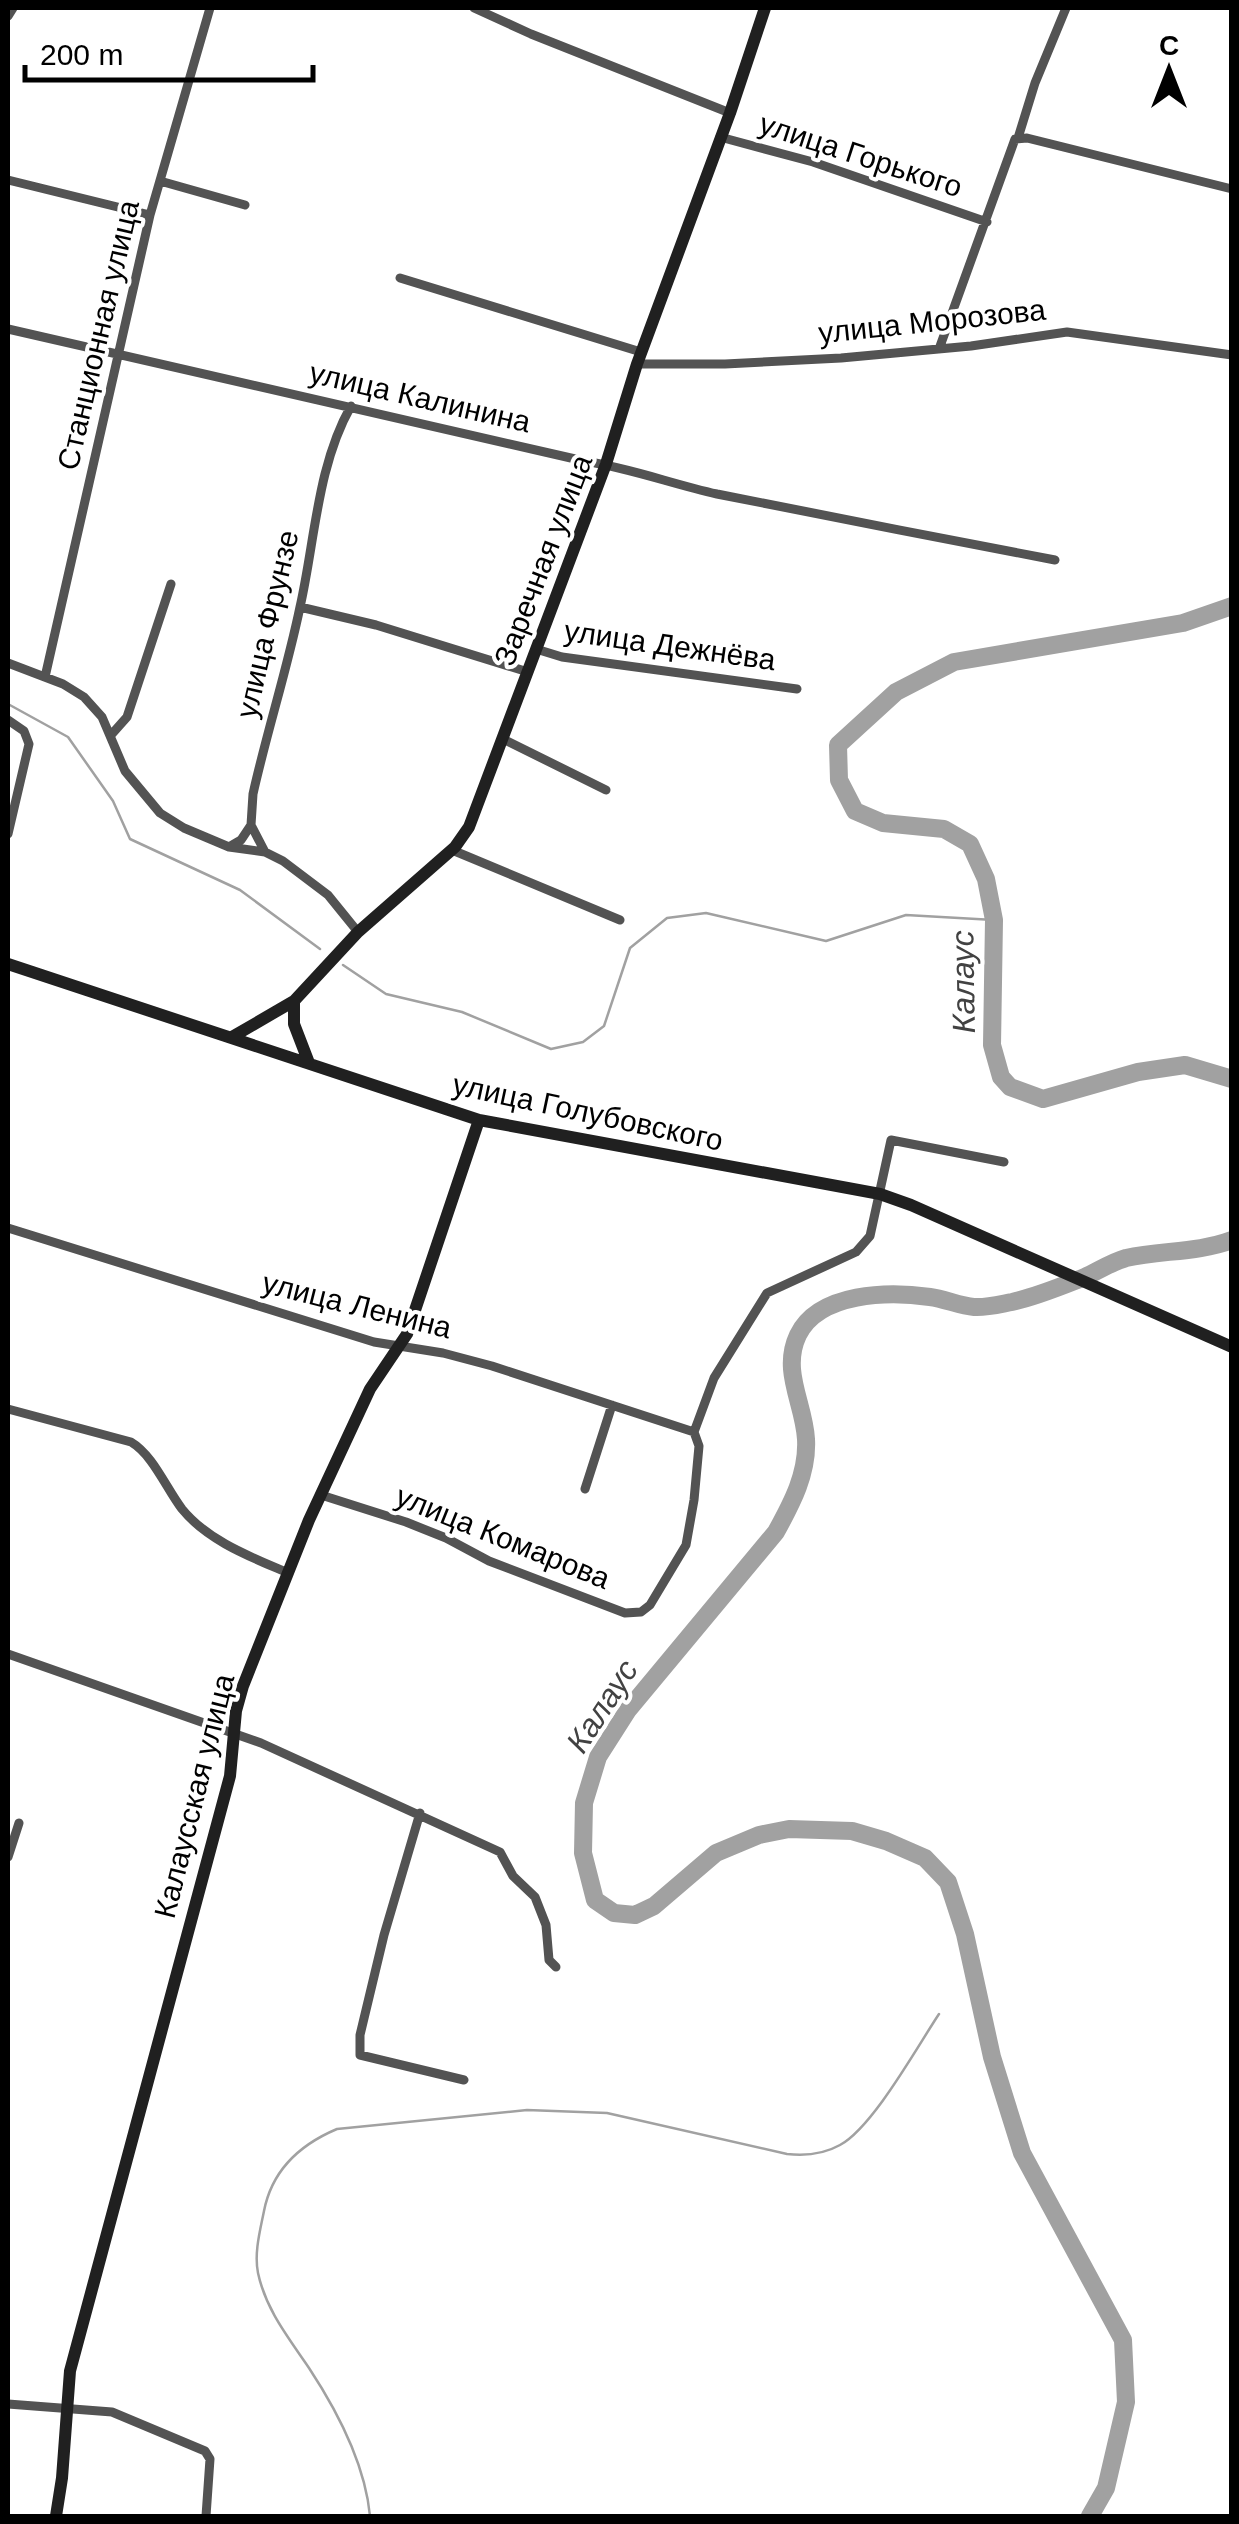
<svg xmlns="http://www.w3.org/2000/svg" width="1239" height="2524" font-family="Arial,sans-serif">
<rect width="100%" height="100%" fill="#fff"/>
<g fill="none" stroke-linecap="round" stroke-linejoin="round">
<path stroke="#a1a1a1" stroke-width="2.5" d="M8 704 68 737 113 801 130 839 240 890 320 949
M343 965 386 994 462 1012 551 1049 583 1042 604 1026 630 948 667 918 706 913 826 941 906 915 994 920
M370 2516C365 2463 338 2412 309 2368 288 2337 266 2310 258 2273 254 2253 260 2231 264 2211 272 2170 299 2145 337 2129L527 2110 607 2113 787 2154C805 2156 824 2154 840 2145 873 2127 917 2047 939 2014"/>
<path stroke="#a1a1a1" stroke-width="18" d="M1232 606 1183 623 954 662 896 692 838 745 839 780 855 811 883 823 944 829 970 844 986 879 994 920 992 1045 1001 1077 1010 1087 1043 1099 1138 1072 1185 1065 1232 1079
M1090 2516 1106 2488 1126 2402 1123 2340 1022 2153 992 2057 965 1934 948 1882 925 1858 886 1841 852 1831 789 1829 759 1835 716 1853 654 1906 635 1915 614 1913 595 1900 583 1853 584 1803 598 1757 628 1710 776 1532C792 1503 808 1473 806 1439 804 1403 781 1371 798 1335 819 1292 889 1291 930 1297 945 1299 960 1306 974 1307 986 1308 1001 1304 1012 1302 1036 1297 1062 1286 1085 1277 1098 1271 1112 1262 1126 1258 1162 1250 1197 1253 1232 1240"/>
<path stroke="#535353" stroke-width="9" d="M474 8 531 34 730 113
M8 16 13 8
M720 137 813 162 987 222
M1018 138 1035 83 1066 8
M8 180 150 215
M160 181 245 205
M400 278 641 352
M8 329 584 461C630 468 672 484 717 494 830 517 942 538 1055 560
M939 349 1015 139 1027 138 1232 189
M637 364H725L841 358 971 346 1067 332 1232 355
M300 607 376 625 528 672
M536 649 562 657 797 689
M8 663 63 684 84 697 102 717 125 771 160 813 184 828 229 847 265 852 283 861 328 895 358 932
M45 677 150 215 210 8
M8 720 24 731 29 744 8 834
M111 735 127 717 171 584
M503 739 606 790
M229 847 241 840 251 825
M452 850 620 920
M265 852 251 825 253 794C267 731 287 670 300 607 315 541 317 466 351 406
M8 1228 374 1342 443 1353 492 1366 694 1432
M8 1409 131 1442C153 1455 166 1488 182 1509 208 1541 251 1557 288 1573
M585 1489 612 1405
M321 1495 406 1522 446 1538 489 1561 625 1613 641 1612 650 1605 686 1545 694 1500 699 1446 694 1432 714 1378 767 1293 856 1252 870 1236 891 1140 1004 1162
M8 1654 261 1743 500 1852 513 1876 535 1897 546 1925 549 1960 556 1967
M420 1813 384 1935 360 2035V2055L464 2080
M8 1857 19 1823
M8 2404 112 2412 205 2451 210 2459 206 2516"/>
<path stroke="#202020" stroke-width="12" d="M8 964 479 1120 880 1194 911 1205 1232 1347
M294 1001V1024L309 1063
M232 1037 294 1001 358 932 455 847 469 827 606 464 637 364 730 113 765 8
M56 2516 62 2478 70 2371 230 1776 236 1711 243 1686 309 1520 370 1389 407 1334 479 1120"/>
</g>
<g text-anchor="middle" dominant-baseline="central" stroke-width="8" stroke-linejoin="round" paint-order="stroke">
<g font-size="30" fill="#000" stroke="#fff">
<text transform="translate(861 155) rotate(18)">улица Горького</text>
<text transform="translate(932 321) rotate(-6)">улица Морозова</text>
<text transform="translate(98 335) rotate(-77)">Станционная улица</text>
<text transform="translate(420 397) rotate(13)">улица Калинина</text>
<text transform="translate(543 560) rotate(-69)">Заречная улица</text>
<text transform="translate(267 624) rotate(-77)">улица Фрунзе</text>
<text transform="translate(670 645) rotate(8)">улица Дежнёва</text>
<text transform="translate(588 1112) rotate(12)">улица Голубовского</text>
<text transform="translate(357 1305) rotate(14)">улица Ленина</text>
<text transform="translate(503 1537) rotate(22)">улица Комарова</text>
<text transform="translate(194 1796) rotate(-76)">Калаусская улица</text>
</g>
<g font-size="32" font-style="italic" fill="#424242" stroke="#fff">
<text transform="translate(963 982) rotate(-91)">Калаус</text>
<text transform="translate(602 1706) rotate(-57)">Калаус</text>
</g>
</g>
<rect width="1239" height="2524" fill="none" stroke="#000000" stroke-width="20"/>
<g transform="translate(1169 70)" stroke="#ffffff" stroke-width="8" paint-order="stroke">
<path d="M0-8L18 38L0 25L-18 38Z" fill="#000000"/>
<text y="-15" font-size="28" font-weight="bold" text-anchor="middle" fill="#000000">С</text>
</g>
<path d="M25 65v15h288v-15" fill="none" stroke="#000000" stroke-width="5"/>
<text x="40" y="65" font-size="30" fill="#000000" stroke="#ffffff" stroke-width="8" paint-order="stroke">200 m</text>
</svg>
